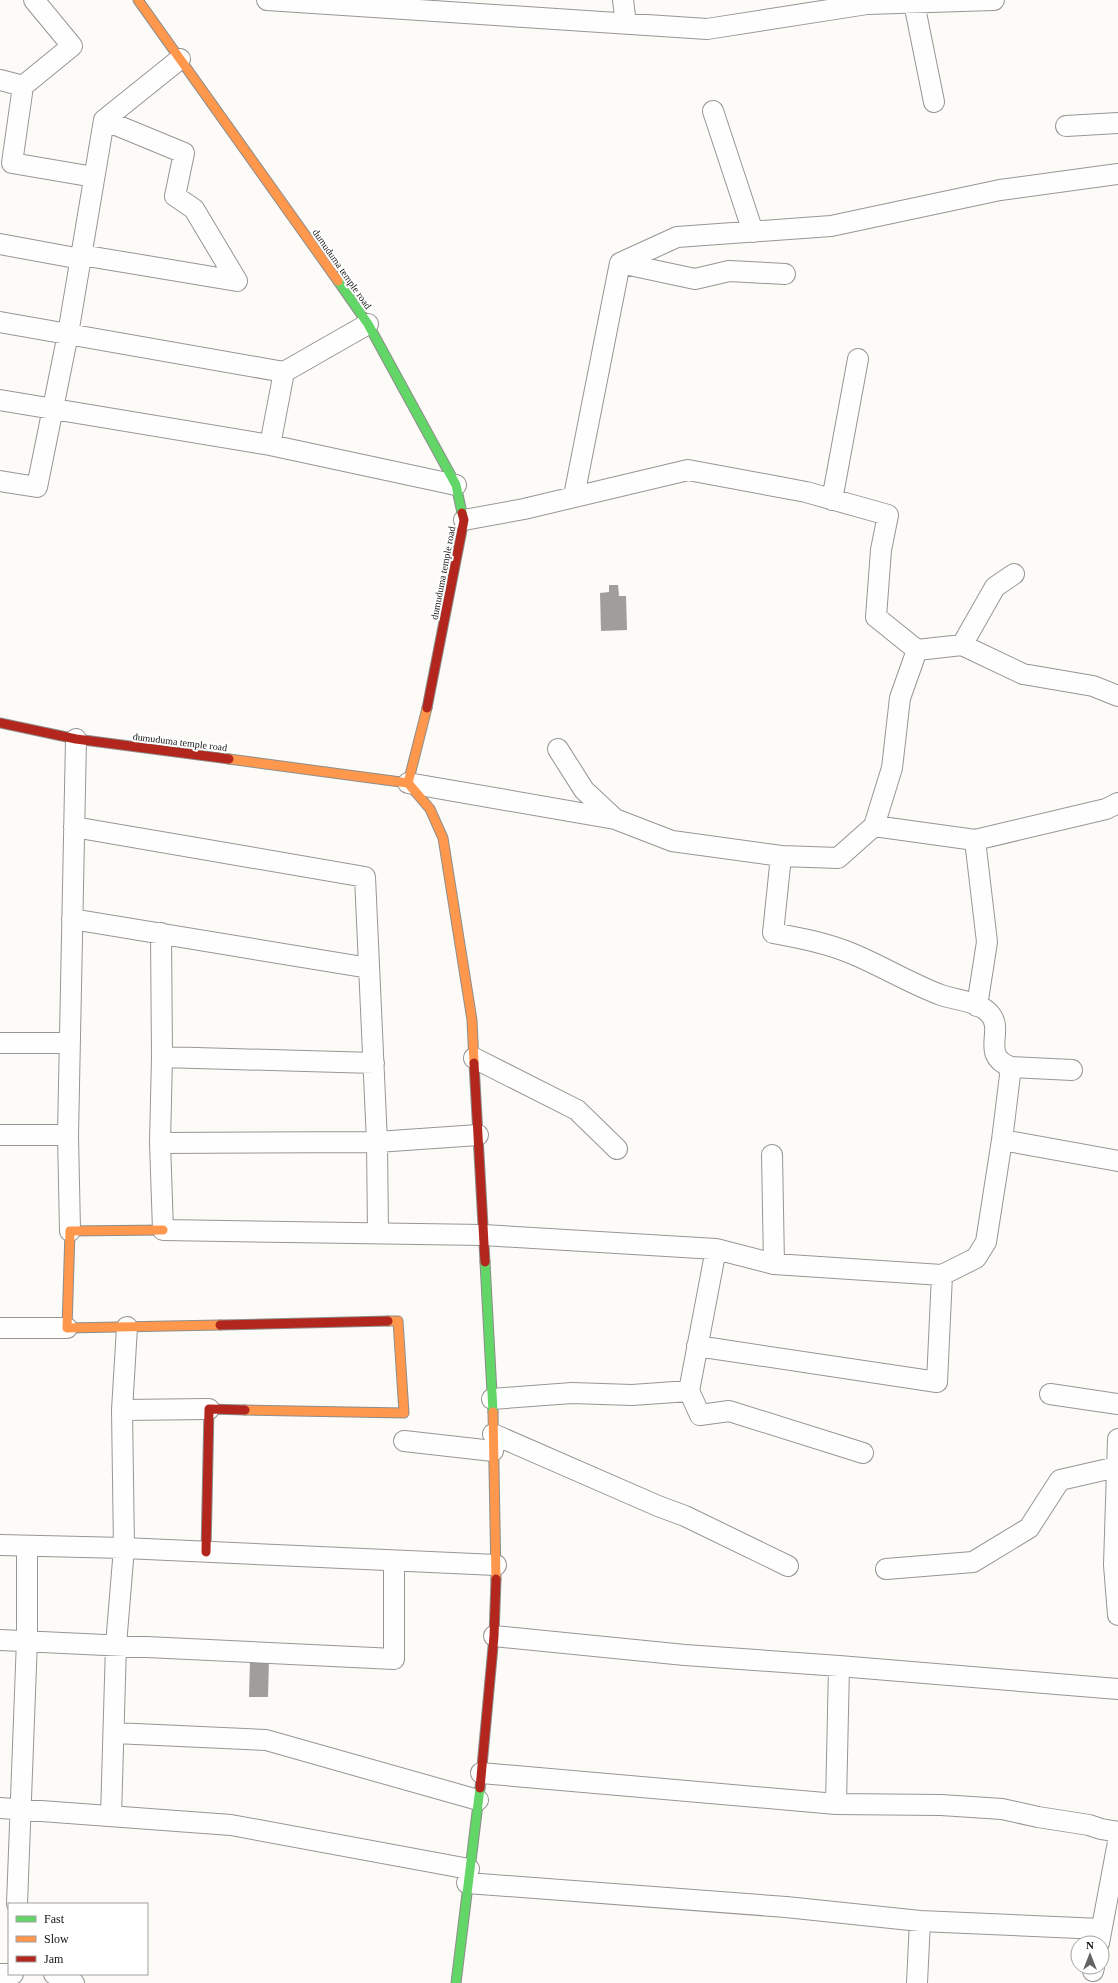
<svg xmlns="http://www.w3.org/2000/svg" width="1118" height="1983" font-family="'Times New Roman',serif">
<rect width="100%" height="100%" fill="#fcfbf7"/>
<path fill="#a09e9c" d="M609 585H618L619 596H626L627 630 601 631 600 593 609 592Z
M250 1660H269L268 1697H249Z"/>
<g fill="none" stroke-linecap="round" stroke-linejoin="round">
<defs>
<path id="street" d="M267 0 707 29 867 4 994 0
M623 0 626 24
M914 3 934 102
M0 80 23 86 72 46 34 0
M23 86 12 163 94 177
M713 111 753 232
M1066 126 1118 123
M0 244 81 259
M81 255 237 281 194 209 175 196 184 153 104 120
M620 263 677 237 831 226 1000 190 1118 174
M0 322 284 372
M0 400 270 445 456 485
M270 445 284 372 368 324
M0 481 37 487 68 334 104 120 180 59
M574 496 620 263 695 279 729 271 785 274
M832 500 858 359
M464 520 524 509 688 470 806 492 888 515 881 550 876 617 917 650 962 645 1023 674 1093 686 1118 696
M962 645 995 587 1014 574
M558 749 584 790 615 819 672 841 781 856 773 933C800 938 827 943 853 954 882 966 911 984 941 995 955 1000 978 1001 989 1013 1006 1030 979 1055 1011 1067L1072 1070
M408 783 615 819
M874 826 975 840
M74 827 365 877 377 1142 478 1135
M781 856 838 858 874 826 892 768 900 698 917 650
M72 919 369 968
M161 933 162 1057 374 1063
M977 1006 987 942 975 840 1106 809 1118 803
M0 1043H69
M162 1057 160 1143 377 1142 378 1233
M474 1058 577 1110 617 1149
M0 1135H68L76 739
M68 1135 70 1231
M1002 1140 1118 1161
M160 1143 163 1230 483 1235 716 1249 689 1391
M772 1155 774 1264
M716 1249 774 1264 942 1275 976 1258 986 1242 1002 1140 1011 1067
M0 1328H67
M697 1346 937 1382 942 1275
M1050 1394 1118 1404
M492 1399 572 1393 632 1395 689 1391 700 1415 729 1411 863 1453
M122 1410 127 1327
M493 1434 658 1506 685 1516 788 1566
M1118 1439 1114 1565 1118 1615
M404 1441 493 1451
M0 1545 124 1548 496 1565
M886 1569 973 1562 1029 1528 1060 1480 1117 1467
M494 1636 685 1655 839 1666 1118 1689
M0 1640 394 1659V1561
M114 1733 266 1740 478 1800
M481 1773 836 1804 941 1805 1002 1809 1038 1817 1089 1825 1101 1829 1118 1832
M836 1804 839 1666
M0 1808 231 1825 469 1869
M111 1816 116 1645 124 1548 122 1410 209 1409
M467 1883 786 1907 920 1921 1101 1929
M17 1904 27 1640V1546
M1099 1943 1118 1842
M1093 1971 1094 1967
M0 1974H13
M54 1974 74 1983
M917 1983 920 1921"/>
<path id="fast" d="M338 281 368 324 456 485 462 513
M485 1262 493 1412
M456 1983 480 1788"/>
<path id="slow" d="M138 0 338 281
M229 759 408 783 427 708
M408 783 430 809 443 838 472 1020 474 1063
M163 1230 70 1231 67 1328 220 1325
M245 1410 404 1413 398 1321H388
M493 1412 496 1579"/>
<path id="jam" d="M427 708 464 520 462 513
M0 723 76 739 229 759
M474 1063 485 1262
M220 1325 388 1321
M206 1552 209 1409 245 1410
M480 1788 494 1636 496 1579"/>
</defs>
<use href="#street" stroke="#979695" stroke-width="22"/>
<use href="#fast" stroke="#8d8d8b" stroke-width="11"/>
<use href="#slow" stroke="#8d8d8b" stroke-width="11"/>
<use href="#jam" stroke="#8d8d8b" stroke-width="11"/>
<use href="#street" stroke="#fffefe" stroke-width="20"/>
<use href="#fast" stroke="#63d668" stroke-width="9"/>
<use href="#slow" stroke="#ff974d" stroke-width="9"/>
<use href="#jam" stroke="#b3261e" stroke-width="9"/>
</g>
<g text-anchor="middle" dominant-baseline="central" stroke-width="4" stroke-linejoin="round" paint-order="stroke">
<g font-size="10" fill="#111" stroke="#fff">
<text transform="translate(342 269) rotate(55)">dumuduma temple road</text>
<text transform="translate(443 573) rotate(-79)">dumuduma temple road</text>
<text transform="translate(180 742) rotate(7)">dumuduma temple road</text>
</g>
</g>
<rect x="8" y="1903" width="140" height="72" fill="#ffffff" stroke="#a0a0a0"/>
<rect x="16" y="1916" width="20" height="6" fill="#63d668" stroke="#a0a0a0"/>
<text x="44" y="1923" font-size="12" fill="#111111">Fast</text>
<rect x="16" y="1936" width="20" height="6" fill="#ff974d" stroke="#a0a0a0"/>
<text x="44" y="1943" font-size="12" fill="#111111">Slow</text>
<rect x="16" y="1956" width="20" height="6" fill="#b3261e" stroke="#a0a0a0"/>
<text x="44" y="1963" font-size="12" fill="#111111">Jam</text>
<g transform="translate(1090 1955)"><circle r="19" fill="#ffffff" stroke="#a0a0a0"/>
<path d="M0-3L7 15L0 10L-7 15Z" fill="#636362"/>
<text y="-6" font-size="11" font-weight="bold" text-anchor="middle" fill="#111111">N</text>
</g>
</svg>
